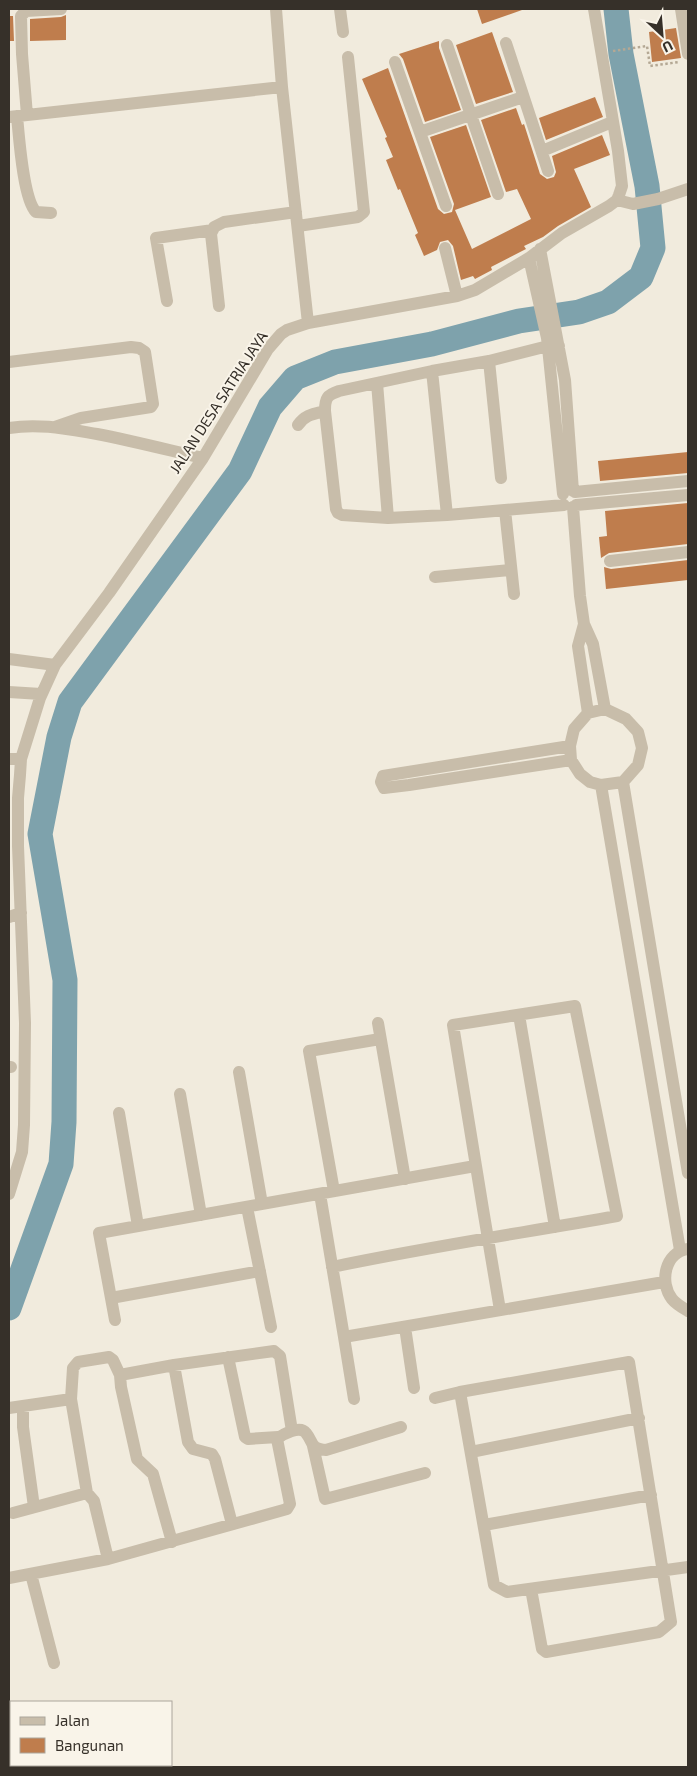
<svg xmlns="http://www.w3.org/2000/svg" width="697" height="1776" font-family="'Exo 2',sans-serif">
<rect width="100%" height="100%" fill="#f1ebdd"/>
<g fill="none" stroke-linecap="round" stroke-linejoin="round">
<path stroke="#7ea2ac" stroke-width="25" d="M9 1308 61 1164 64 1122 65 980 40 834 59 737 70 702 240 471 270 407 295 378 335 362 432 344 519 321 579 312 608 302 641 277 653 248 647 186 621 54 616 9"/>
</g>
<path fill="#bf7d4d" d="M477 9H521L522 10 482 24Z
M66 15V40L30 41V19L61 17Z
M9 16H13L14 41H9Z
M676 28 681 58 652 62 649 32Z
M492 32 513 92 476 104 456 45Z
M439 41V48L461 110 425 122 403 59 399 54Z
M388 68 438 209 444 214 452 212 454 204 430 137 466 125 491 197 455 210 472 249 531 219 517 189 506 192 481 120 516 108 522 125 524 124 540 174 547 179 554 177 556 172 552 156 602 135 610 155 574 169 591 207 558 226 543 237 524 246 526 249 491 267 492 270 475 279 473 276 461 280 453 246 448 240 440 242 437 250 424 256 415 235 418 233 400 189 398 190 386 160 393 157 385 138 387 137 362 79Z
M595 97 603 117 546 140 539 118Z
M688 452V473L600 481 598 461Z
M688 503V544L609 553 601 558 599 537 607 536 605 511Z
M688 560V580L606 589 604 567 611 569Z"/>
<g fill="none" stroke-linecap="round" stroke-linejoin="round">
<path stroke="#b4a894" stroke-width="2.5" stroke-dasharray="2.5 2.5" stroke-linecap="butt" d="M613 51 647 46 650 66 679 62"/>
<path stroke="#c8bdaa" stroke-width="12" d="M276 9 282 87 308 323
M340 9 343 32
M681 9 688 54
M506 43 548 171
M447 45 498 194
M395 62 446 206
M27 115 22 54 21 16 26 11 61 9
M17 116C19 136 23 199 36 212L51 213
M9 117 282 87
M420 132 523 97
M542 151 612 122
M617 200 633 204 658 199 688 189
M298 226 358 217 364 212 348 57
M445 248 457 296
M540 249 565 380 573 491
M529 258 547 338 563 494
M167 301 156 238 213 230
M219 306 211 234 214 227 224 222 296 212
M559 346H548L489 361 432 371 339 391C327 395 325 398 325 411L336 509 338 513 342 515 388 518 447 515 564 505
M489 361 501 478
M9 362 131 347 139 348 145 352 153 404 151 407 81 418 55 427
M432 371 447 515
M377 383 388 518
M298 425C305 415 313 414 325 411
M9 428C39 423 67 429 97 434 133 441 168 450 203 458
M575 492 688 481
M576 505 688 495
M573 507 580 596 584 624 593 644 605 709
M505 510 514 594
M610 561 688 552
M435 577 511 570
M584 624 578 646 588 713 574 729 570 746 571 760 580 774 590 782 601 785 623 782 638 765 642 748 638 732 626 719 605 709 588 713
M9 659 55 665
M9 692 41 694
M570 746 383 776 381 782 384 788 409 785 571 760
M9 759H21
M623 782 688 1173
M601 785 680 1250
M9 917 21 913
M519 1015 555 1227
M378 1023 405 1179
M9 1067H11
M239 1072 262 1204
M180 1094 201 1215
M119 1113 138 1226
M334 1191 309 1051 380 1039
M9 1194 22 1152 24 1125 25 1023 18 846V798L20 775 21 759 40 698 55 665 109 593 203 458 268 349 281 334 287 330 308 323 457 296 475 290 529 258 562 233 609 206 617 200 619 195 622 186 618 151 594 9
M320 1194 344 1337
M247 1207 271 1327
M688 1249C665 1252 659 1282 672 1299 676 1304 683 1308 688 1311
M332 1267C427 1247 522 1233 617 1216L575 1006 453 1025C468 1121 484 1215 500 1310
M111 1298 260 1271
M115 1320 99 1233 475 1166
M405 1327 414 1388
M228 1357 245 1437 248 1439 278 1437
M174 1365 188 1442 193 1449 212 1454 215 1459 232 1524
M120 1375 174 1365 274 1351 280 1356 292 1431
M435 1398 460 1392
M354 1399 344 1337 664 1282
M23 1406V1427L34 1507
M9 1408 71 1399
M313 1446 325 1499 425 1473
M471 1452 639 1418
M87 1493 71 1399 73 1368 78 1362 109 1357 113 1360 120 1375 121 1387 137 1459 153 1474 172 1542
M13 1513 87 1493 94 1501 108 1559
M484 1525 651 1495
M31 1574 54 1663
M9 1578 108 1559 287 1509 290 1504 277 1439C283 1434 300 1425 306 1433 314 1443 310 1449 326 1450L401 1427
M531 1589 542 1649 546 1652 659 1632 671 1622 629 1362 460 1392 494 1585 507 1592 688 1567
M9 1730 11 1729
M49 1765V1767"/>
</g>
<g text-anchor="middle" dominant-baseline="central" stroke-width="4" stroke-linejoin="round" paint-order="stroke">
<g font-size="15" fill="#363029" stroke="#f9f4e9">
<text transform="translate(218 402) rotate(-57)">JALAN DESA SATRIA JAYA</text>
</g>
</g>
<rect width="697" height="1776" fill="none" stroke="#363029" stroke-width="20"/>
<rect x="10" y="1701" width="162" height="65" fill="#f9f4e9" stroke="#aba69c"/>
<rect x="20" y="1717" width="25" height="8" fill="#c8bdaa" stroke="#aba69c"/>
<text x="55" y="1726" font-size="15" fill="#363029">Jalan</text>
<rect x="20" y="1738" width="25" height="15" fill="#bf7d4d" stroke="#aba69c"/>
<text x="55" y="1751" font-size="15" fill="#363029">Bangunan</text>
<g transform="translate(662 35) rotate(154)" stroke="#f9f4e9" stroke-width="4" paint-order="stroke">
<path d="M0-4L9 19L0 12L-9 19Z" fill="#363029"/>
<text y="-8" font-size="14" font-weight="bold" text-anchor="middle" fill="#363029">U</text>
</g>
</svg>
